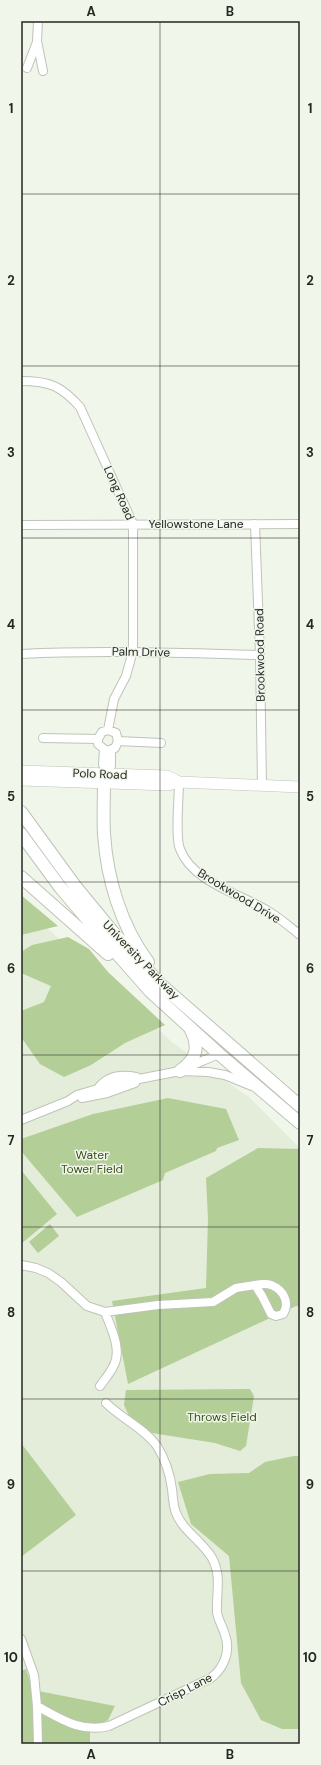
<svg xmlns="http://www.w3.org/2000/svg" width="321" height="1765" font-family="'DM Sans',sans-serif">
<rect width="100%" height="100%" fill="#f0f6ea"/>
<path fill="#e3edd9" d="M21 904 173 1043 250 1098 300 1148V1744H21Z"/>
<path fill="#b3ce97" d="M21 895 58 926 21 935Z
M68 937 89 949 108 972 165 1025 125 1043 91 1065 64 1077 40 1064 21 1037V1011L44 1002 51 986 21 973V952L32 945Z
M168 1098 226 1109 239 1140 217 1148 216 1151 165 1173 163 1180 77 1217 21 1151V1139L93 1114Z
M258 1148 300 1149V1307L296 1306 128 1384 112 1301 206 1288 208 1219 206 1178Z
M21 1170 57 1214 21 1244Z
M50 1224 59 1236 38 1253 29 1242Z
M250 1389 254 1396 246 1446 240 1451 215 1443 152 1433 129 1416 124 1405 126 1390Z
M21 1443 76 1515 21 1557Z
M294 1456H300V1729H282L261 1720 241 1683 229 1556 191 1524 178 1482 210 1474 249 1473 265 1462Z
M26 1669 33 1690 115 1706 108 1720 90 1732V1744H21V1671Z"/>
<g fill="none" stroke-linecap="round" stroke-linejoin="round">
<defs>
<path id="street" d="M38 21 37 41 43 71
M27 68 37 42
M21 381C50 381 61 386 80 407L133 524V651L126 676 114 699 108 730
M255 524 260 655 262 786
M21 525 300 524
M21 654C101 650 181 653 260 655
M43 738 98 739
M118 741 161 743
M104 749 107 751 115 748 118 741 116 733 108 730 102 732 98 739V744L104 749 103 765 107 769V774
M107 769 111 766V750
M179 782C179 797 175 837 180 849 192 882 241 894 268 911 280 918 290 927 300 935
M188 1067 219 1054
M99 1087C108 1076 122 1074 136 1077
M82 1098 107 1093 135 1083
M21 1120 68 1101 77 1095 118 1083 180 1071 208 1072 225 1075 252 1086
M21 1265 36 1268 48 1273 61 1282 87 1306 105 1312 158 1305 213 1302 236 1288 255 1285 262 1296 271 1314 276 1316 283 1314C290 1303 284 1290 271 1285 266 1283 260 1284 255 1285
M100 1386C105 1379 111 1372 114 1365 122 1349 111 1328 105 1312
M21 1639 34 1675 37 1706 38 1744
M37 1706C61 1719 81 1733 109 1726L211 1678C224 1668 231 1651 225 1635 223 1627 218 1620 217 1612 216 1593 222 1576 212 1558 202 1541 183 1531 176 1513 173 1505 173 1497 172 1489 170 1474 165 1459 157 1446 144 1428 122 1419 106 1403"/>
<path id="secondary" d="M21 771 167 776 179 782
M21 780 168 785 179 782 300 787"/>
<path id="primary" d="M104 782C104 799 103 817 104 834 107 879 121 926 148 962
M21 812 75 886 112 931 160 984 300 1106
M21 834 60 887 99 933 150 991 219 1054 300 1123
M21 877 108 954
M180 1071C197 1059 200 1047 190 1028"/>
</defs>
<use href="#street" stroke="#bdc4b8" stroke-width="10"/>
<use href="#secondary" stroke="#bdc4b8" stroke-width="12"/>
<use href="#primary" stroke="#bdc4b8" stroke-width="14"/>
<use href="#street" stroke="#fff" stroke-width="8"/>
<use href="#secondary" stroke="#fff" stroke-width="11"/>
<use href="#primary" stroke="#fff" stroke-width="12"/>
</g>
<path fill="none" stroke="#252723" stroke-width="1" stroke-opacity="0.55" d="M160 21V1744M21 194H300M21 366H300M21 538H300M21 710H300M21 882H300M21 1055H300M21 1227H300M21 1399H300M21 1571H300"/>
<g text-anchor="middle" dominant-baseline="central" stroke-width="3" stroke-linejoin="round" paint-order="stroke">
<g font-size="12" fill="#252723" stroke="#f0f6ea">
<text transform="translate(119 493) rotate(66)">Long Road</text>
<text x="196" y="524">Yellowstone Lane</text>
<text transform="translate(141 652) rotate(1)">Palm Drive</text>
<text transform="translate(260 655) rotate(-91)">Brookwood Road</text>
<text transform="translate(100 774) rotate(2)">Polo Road</text>
<text transform="translate(239 896) rotate(31)">Brookwood Drive</text>
<text transform="translate(141 960) rotate(46)">University Parkway</text>
<text transform="translate(185 1690) rotate(-27)">Crisp Lane</text>
</g>
<g font-size="12" fill="#384f1a" stroke="#f0f6ea">
<text x="92" y="1155">Water<tspan x="92" dy="14">Tower Field</tspan></text>
<text x="222" y="1417">Throws Field</text>
</g>
</g>
<rect width="321" height="1765" fill="none" stroke="#f0f6ea" stroke-width="44"/>
<rect x="22" y="22" width="277" height="1721" fill="none" stroke="#252723" stroke-width="1.5"/>
<g font-size="13" text-anchor="middle" font-weight="bold" fill="#252723">
<text x="91" y="16">A</text>
<text x="230" y="16">B</text>
<text x="11" y="113">1</text>
<text x="310" y="113">1</text>
<text x="11" y="285">2</text>
<text x="310" y="285">2</text>
<text x="11" y="457">3</text>
<text x="310" y="457">3</text>
<text x="11" y="629">4</text>
<text x="310" y="629">4</text>
<text x="11" y="801">5</text>
<text x="310" y="801">5</text>
<text x="11" y="973">6</text>
<text x="310" y="973">6</text>
<text x="11" y="1145">7</text>
<text x="310" y="1145">7</text>
<text x="11" y="1317">8</text>
<text x="310" y="1317">8</text>
<text x="11" y="1489">9</text>
<text x="310" y="1489">9</text>
<text x="11" y="1662">10</text>
<text x="310" y="1662">10</text>
<text x="91" y="1759">A</text>
<text x="230" y="1759">B</text>
</g>
</svg>
